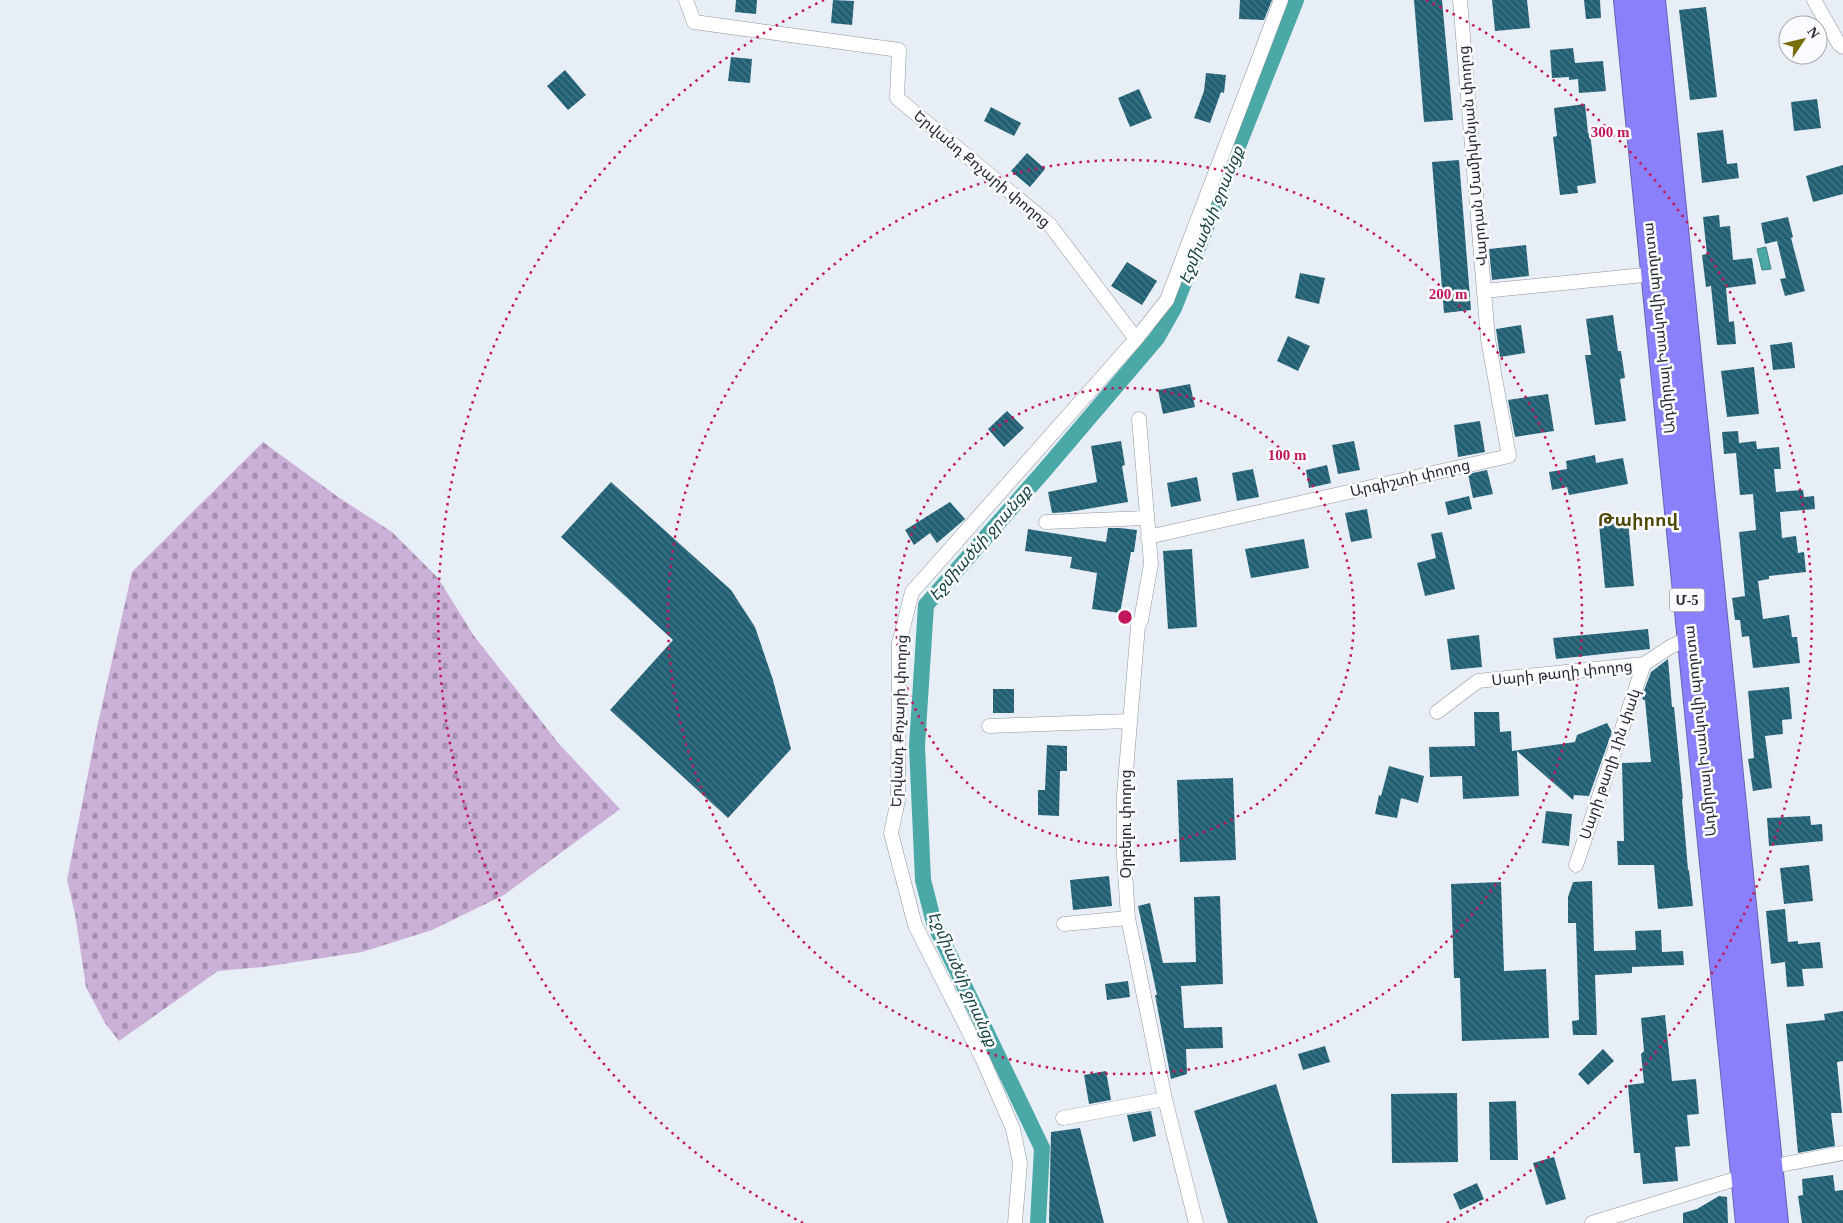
<svg xmlns="http://www.w3.org/2000/svg" width="1843" height="1223" font-family="'Times New Roman','Noto Sans Armenian',serif">
<defs>
<pattern id="cemetery-stones" width="16" height="16" patternUnits="userSpaceOnUse" patternTransform="scale(1.25)"><rect width="16" height="16" fill="#cbb0d8"/><path d="M2 7V4a2 2 0 0 1 4 0v3zM10 15v-3a2 2 0 0 1 4 0v3z" fill="#a58fb0"/></pattern>
<pattern id="building-back-hatch" width="6" height="6" patternUnits="userSpaceOnUse" patternTransform="scale(1.25)"><rect width="6" height="6" fill="#216074"/><path d="M-1 5l2 2M0 0l6 6M5-1l2 2" fill="none" stroke="#487887"/></pattern>
</defs>
<rect width="100%" height="100%" fill="#e8eef6"/>
<path fill="url(#cemetery-stones)" d="M263 442 338 497 392 532 438 578 474 636 560 745 620 809 504 895 432 930 362 952 263 967 218 971 119 1041 105 1023 86 987 75 914 67 880 98 723 132 572Z"/>
<path fill="#4aa8a6" stroke="#408282" d="M1766 247 1771 269 1762 270 1757 249Z"/>
<g fill="none" stroke-linecap="round" stroke-linejoin="round">
<path stroke="#4aa8a6" stroke-width="16" d="M1038 1223 1042 1148 934 923 923 880 917 746 926 605 1043 472 1157 338 1174 308 1296 0"/>
</g>
<path fill="url(#building-back-hatch)" d="M736 0H757L756 14 735 12Z
M833 0 854 1 852 25 831 23Z
M1240 0H1272L1264 20 1239 19Z
M1414 0H1442L1453 120 1424 122Z
M1492 0H1527L1530 28 1495 31Z
M1584 0H1600L1601 18 1586 19Z
M1706 7 1717 97 1690 100 1679 10Z
M1573 48 1575 63 1603 61 1606 91 1579 93 1578 79 1569 80V77L1552 78 1550 50Z
M731 57 752 59 750 83 728 81Z
M565 70 586 95 568 110 547 86Z
M1206 73 1226 75 1224 93 1221 92 1210 123 1194 118 1204 91Z
M1139 89 1152 118 1130 127 1118 98Z
M1817 99 1821 128 1794 131 1791 102Z
M1585 104 1588 133H1590L1596 183 1577 186 1578 193 1560 195 1553 137 1557 136 1554 108Z
M991 107 1021 123 1014 136 984 121Z
M1723 130 1727 164 1737 163 1739 178 1702 183 1697 133Z
M1027 153 1045 169 1030 187 1011 171Z
M1459 160 1471 310 1444 313 1432 162Z
M1843 165V194L1813 202 1806 176Z
M1719 215 1720 227 1730 226 1733 260 1752 258 1756 284 1726 288 1729 322 1734 321 1736 344 1717 345 1711 286 1706 287 1702 255 1707 254 1703 217Z
M1788 217 1793 237 1791 238 1805 291 1785 296 1780 279 1786 278 1777 241 1765 244 1761 223Z
M1526 245 1529 276 1492 280 1489 249Z
M1127 262 1157 281 1142 305 1111 286Z
M1300 273 1325 278 1319 304 1295 298Z
M1613 315 1618 351H1621L1625 378 1620 379 1626 421 1595 425 1585 355H1591L1586 319Z
M1521 325 1525 353 1500 357 1496 329Z
M1288 336 1310 346 1298 371 1277 361Z
M1792 342 1795 368 1773 370 1770 345Z
M1754 367 1759 414 1727 417 1721 371Z
M1190 384 1195 407 1163 414 1158 390Z
M1548 394 1554 431 1515 437 1508 400Z
M1007 411 1024 428 1004 447 988 429Z
M1480 421 1485 452 1458 457 1454 425Z
M1738 431 1739 443 1756 441 1757 449 1779 447 1781 469H1774L1776 492 1803 490 1804 497 1814 496 1815 509 1780 512 1782 538 1796 536 1798 553 1804 552 1806 572 1769 576V579L1758 581 1763 619 1789 615 1792 637H1797L1800 663 1753 668 1749 636 1742 637 1740 620H1735L1732 598 1745 596 1739 532 1756 530 1753 494 1740 495 1736 453 1724 454 1722 432Z
M1121 441 1125 465 1122 466 1128 502 1069 512 1052 513 1048 492 1097 482 1091 446Z
M1354 441 1360 470 1338 474 1332 445Z
M1595 455 1596 463 1623 458 1628 484 1569 495 1567 487 1552 490 1549 472 1567 469 1566 461Z
M1327 465 1331 483 1309 488 1306 470Z
M1253 469 1259 497 1237 501 1232 473Z
M1487 470 1493 494 1473 498 1468 474Z
M1197 477 1201 501 1171 507 1167 483Z
M611 482 731 590 755 627 773 680 791 749 728 818 610 710 673 640 561 537Z
M1469 496 1472 509 1448 515 1445 502Z
M950 502 965 519 937 543 930 533 914 545 905 530Z
M1367 509 1372 538 1351 542 1345 513Z
M1628 521 1634 586 1605 588 1599 524Z
M1108 528H1120L1137 530 1134 552H1131L1120 613 1092 609 1097 573 1070 568 1072 557 1025 551 1028 529 1106 542Z
M1442 532 1455 589 1425 596 1417 563 1436 558 1431 534Z
M1304 539 1309 568 1251 578 1245 549Z
M1192 549 1197 627 1168 629 1163 551Z
M1648 629 1650 649 1556 659 1553 638Z
M1479 635 1482 667 1451 670 1447 639Z
M1668 659 1672 707H1674L1683 799H1682L1688 870H1689L1693 906 1658 909 1654 865H1618L1617 841H1624L1622 763 1651 762 1645 700H1643L1642 696 1651 672Z
M1789 687 1792 719 1782 720 1783 734 1765 736 1772 788 1753 791 1748 759 1754 758 1748 691Z
M993 689H1014V713H993Z
M1474 712H1499L1500 732 1511 731 1512 751 1575 742 1577 735 1607 723 1612 732 1589 796 1574 795 1573 800 1517 751 1519 796 1463 799 1462 776 1430 777 1429 747 1475 746Z
M1047 745 1067 746V771H1060L1059 816 1038 815V790H1045Z
M1389 766 1424 776 1418 803 1401 798 1397 818 1375 814 1379 795 1381 796Z
M1233 778 1236 860 1180 862 1177 780Z
M1546 811 1572 814 1569 846 1542 843Z
M1810 816 1811 825 1822 824 1823 841 1769 846 1767 818Z
M1809 865 1813 901 1784 904 1780 868Z
M1109 876 1112 906 1073 910 1070 880Z
M1592 881 1594 951 1636 950 1635 931 1661 930 1662 952 1683 951 1684 965 1632 967V973L1595 975 1597 1035H1573L1572 1021 1579 1020 1576 923H1568V897L1573 882Z
M1501 882 1504 971 1546 969 1549 1038 1462 1041 1460 978H1454L1451 884Z
M1220 896 1223 984 1181 986 1184 1028 1222 1027 1223 1048 1186 1049 1187 1074 1171 1079 1155 995H1157L1138 906 1150 903 1163 963 1196 962 1194 897Z
M1785 909 1788 942 1798 941V944L1820 942 1823 968 1802 969 1804 986 1787 987 1785 962 1771 964 1766 911Z
M1128 981 1130 997 1107 1000 1105 984Z
M1843 1011V1061L1837 1062 1842 1113H1831L1835 1146 1798 1153 1786 1024 1825 1020 1824 1014Z
M1665 1015 1672 1081 1696 1079 1699 1114 1687 1115 1690 1146 1675 1147 1678 1181 1643 1184 1640 1153H1634L1628 1085 1644 1083 1641 1054 1644 1051 1641 1018Z
M1325 1046 1330 1062 1303 1070 1298 1054Z
M1603 1049 1614 1061 1588 1085 1578 1074Z
M1106 1071 1111 1100 1089 1104 1084 1075Z
M1276 1084 1318 1223H1228L1194 1111Z
M1457 1093 1458 1162 1392 1163 1391 1094Z
M1516 1101 1518 1160H1490L1489 1102Z
M1151 1111 1156 1136 1133 1142 1127 1115Z
M1080 1128 1104 1223H1049L1051 1132Z
M1554 1157 1566 1199 1546 1205 1533 1163Z
M1833 1175 1835 1191 1843 1190V1223H1802L1798 1196 1803 1195 1802 1179Z
M1477 1183 1484 1199 1460 1210 1453 1194Z
M1719 1196 1727 1197 1728 1223H1683V1213L1697 1209Z"/>
<g fill="none" stroke-linecap="round" stroke-linejoin="round">
<defs>
<path id="street" d="M686 0 694 22 899 50 897 98 1050 225 1136 339
M1460 0 1484 291 1654 274
M1814 0 1839 44 1843 47
M1139 419 1151 564 1141 620 1138 626 1124 795V856L1128 918 1165 1099 1196 1223
M1046 522 1146 518
M1148 537 1509 456 1488 339 1484 291
M1437 712 1478 681 1644 664 1670 647 1690 637
M989 726 1130 721
M1576 865 1644 664
M1064 924 1128 918
M1063 1118 1165 1099
M1769 1167 1843 1153
M1015 1223 1020 1163 1013 1129 983 1060 915 925 891 833 898 800 899 643 912 592 1136 339 1167 300 1281 0
M1592 1223 1745 1176"/>
<path id="highway" d="M1627 0 1749 1223
M1652 0 1775 1223"/>
</defs>
<use href="#street" stroke="#8f959b" stroke-width="15"/>
<use href="#highway" stroke="#6862b3" stroke-width="28"/>
<use href="#street" stroke="#fff" stroke-width="14"/>
<use href="#highway" stroke="#8a80fb" stroke-width="26"/>
</g>
<g fill="none" stroke="#c2185b" stroke-width="2.5" stroke-dasharray="2.5 5">
<circle cx="1125" cy="617" r="229"/>
<circle cx="1125" cy="617" r="457"/>
<path d="M803 1223A686 686 0 0 1 824 0M1426 0A686 686 0 0 1 1447 1223"/>
</g>
<g text-anchor="middle" dominant-baseline="central" stroke-width="5" stroke-linejoin="round" paint-order="stroke">
<rect fill="#f9fbfe" stroke="#67696c" stroke-width="1" x="1669.5" y="588.5" width="35" height="23" rx="4"/>
<g font-size="14" font-weight="bold" fill="#282a2d">
<text x="1687" y="600">Մ-5</text>
</g>
<g font-size="15" fill="#282a2d" stroke="#f9fbfe">
<text transform="translate(1473 156) rotate(-95)">Վարդան Մամիկոնյան փողոց</text>
<text transform="translate(982 169) rotate(40)">Երվանդ Քոչարի փողոց</text>
<text transform="translate(1659 328) rotate(-96)">Ադմիրալ Իսակովի պողոտա</text>
<text transform="translate(1410 478) rotate(-13)">Արգիշտի փողոց</text>
<text transform="translate(1562 673) rotate(-6)">Սարի թաղի փողոց</text>
<text transform="translate(899 721) rotate(-88)">Երվանդ Քոչարի փողոց</text>
<text transform="translate(1700 731) rotate(-96)">Ադմիրալ Իսակովի պողոտա</text>
<text transform="translate(1610 764) rotate(-71)">Սարի թաղի 1ին փակ</text>
<text transform="translate(1126 824) rotate(-90)">Օրբելու փողոց</text>
</g>
<g font-size="16" font-style="italic" fill="#184342" stroke="#f9fbfe">
<text transform="translate(1211 215) rotate(-68)">Էջմիածնի ջրանցք</text>
<text transform="translate(980 543) rotate(-49)">Էջմիածնի ջրանցք</text>
<text transform="translate(963 979) rotate(66)">Էջմիածնի ջրանցք</text>
</g>
<g font-size="18" font-weight="bold" fill="#504806" stroke="#f9fbfe">
<text x="1638" y="520">Թաիրով</text>
</g>
</g>
<circle cx="1125" cy="617" r="8" fill="#c2185b" stroke="#f9fbfe" stroke-width="2.5"/>
<g font-size="15" text-anchor="middle" font-weight="bold" fill="#c2185b" stroke="#f9fbfe" stroke-width="5" stroke-linejoin="round" paint-order="stroke">
<text x="1610" y="137">300 m</text>
<text x="1448" y="299">200 m</text>
<text x="1287" y="460">100 m</text>
</g>
<g transform="translate(1803 40) rotate(55)"><circle r="24" fill="#f9fbfe" stroke="#a5a7aa"/>
<path d="M0-4L9 19L0 12L-9 19Z" fill="#786d09"/>
<text y="-8" font-size="14" font-weight="bold" text-anchor="middle" fill="#282a2d">N</text>
</g>
</svg>
